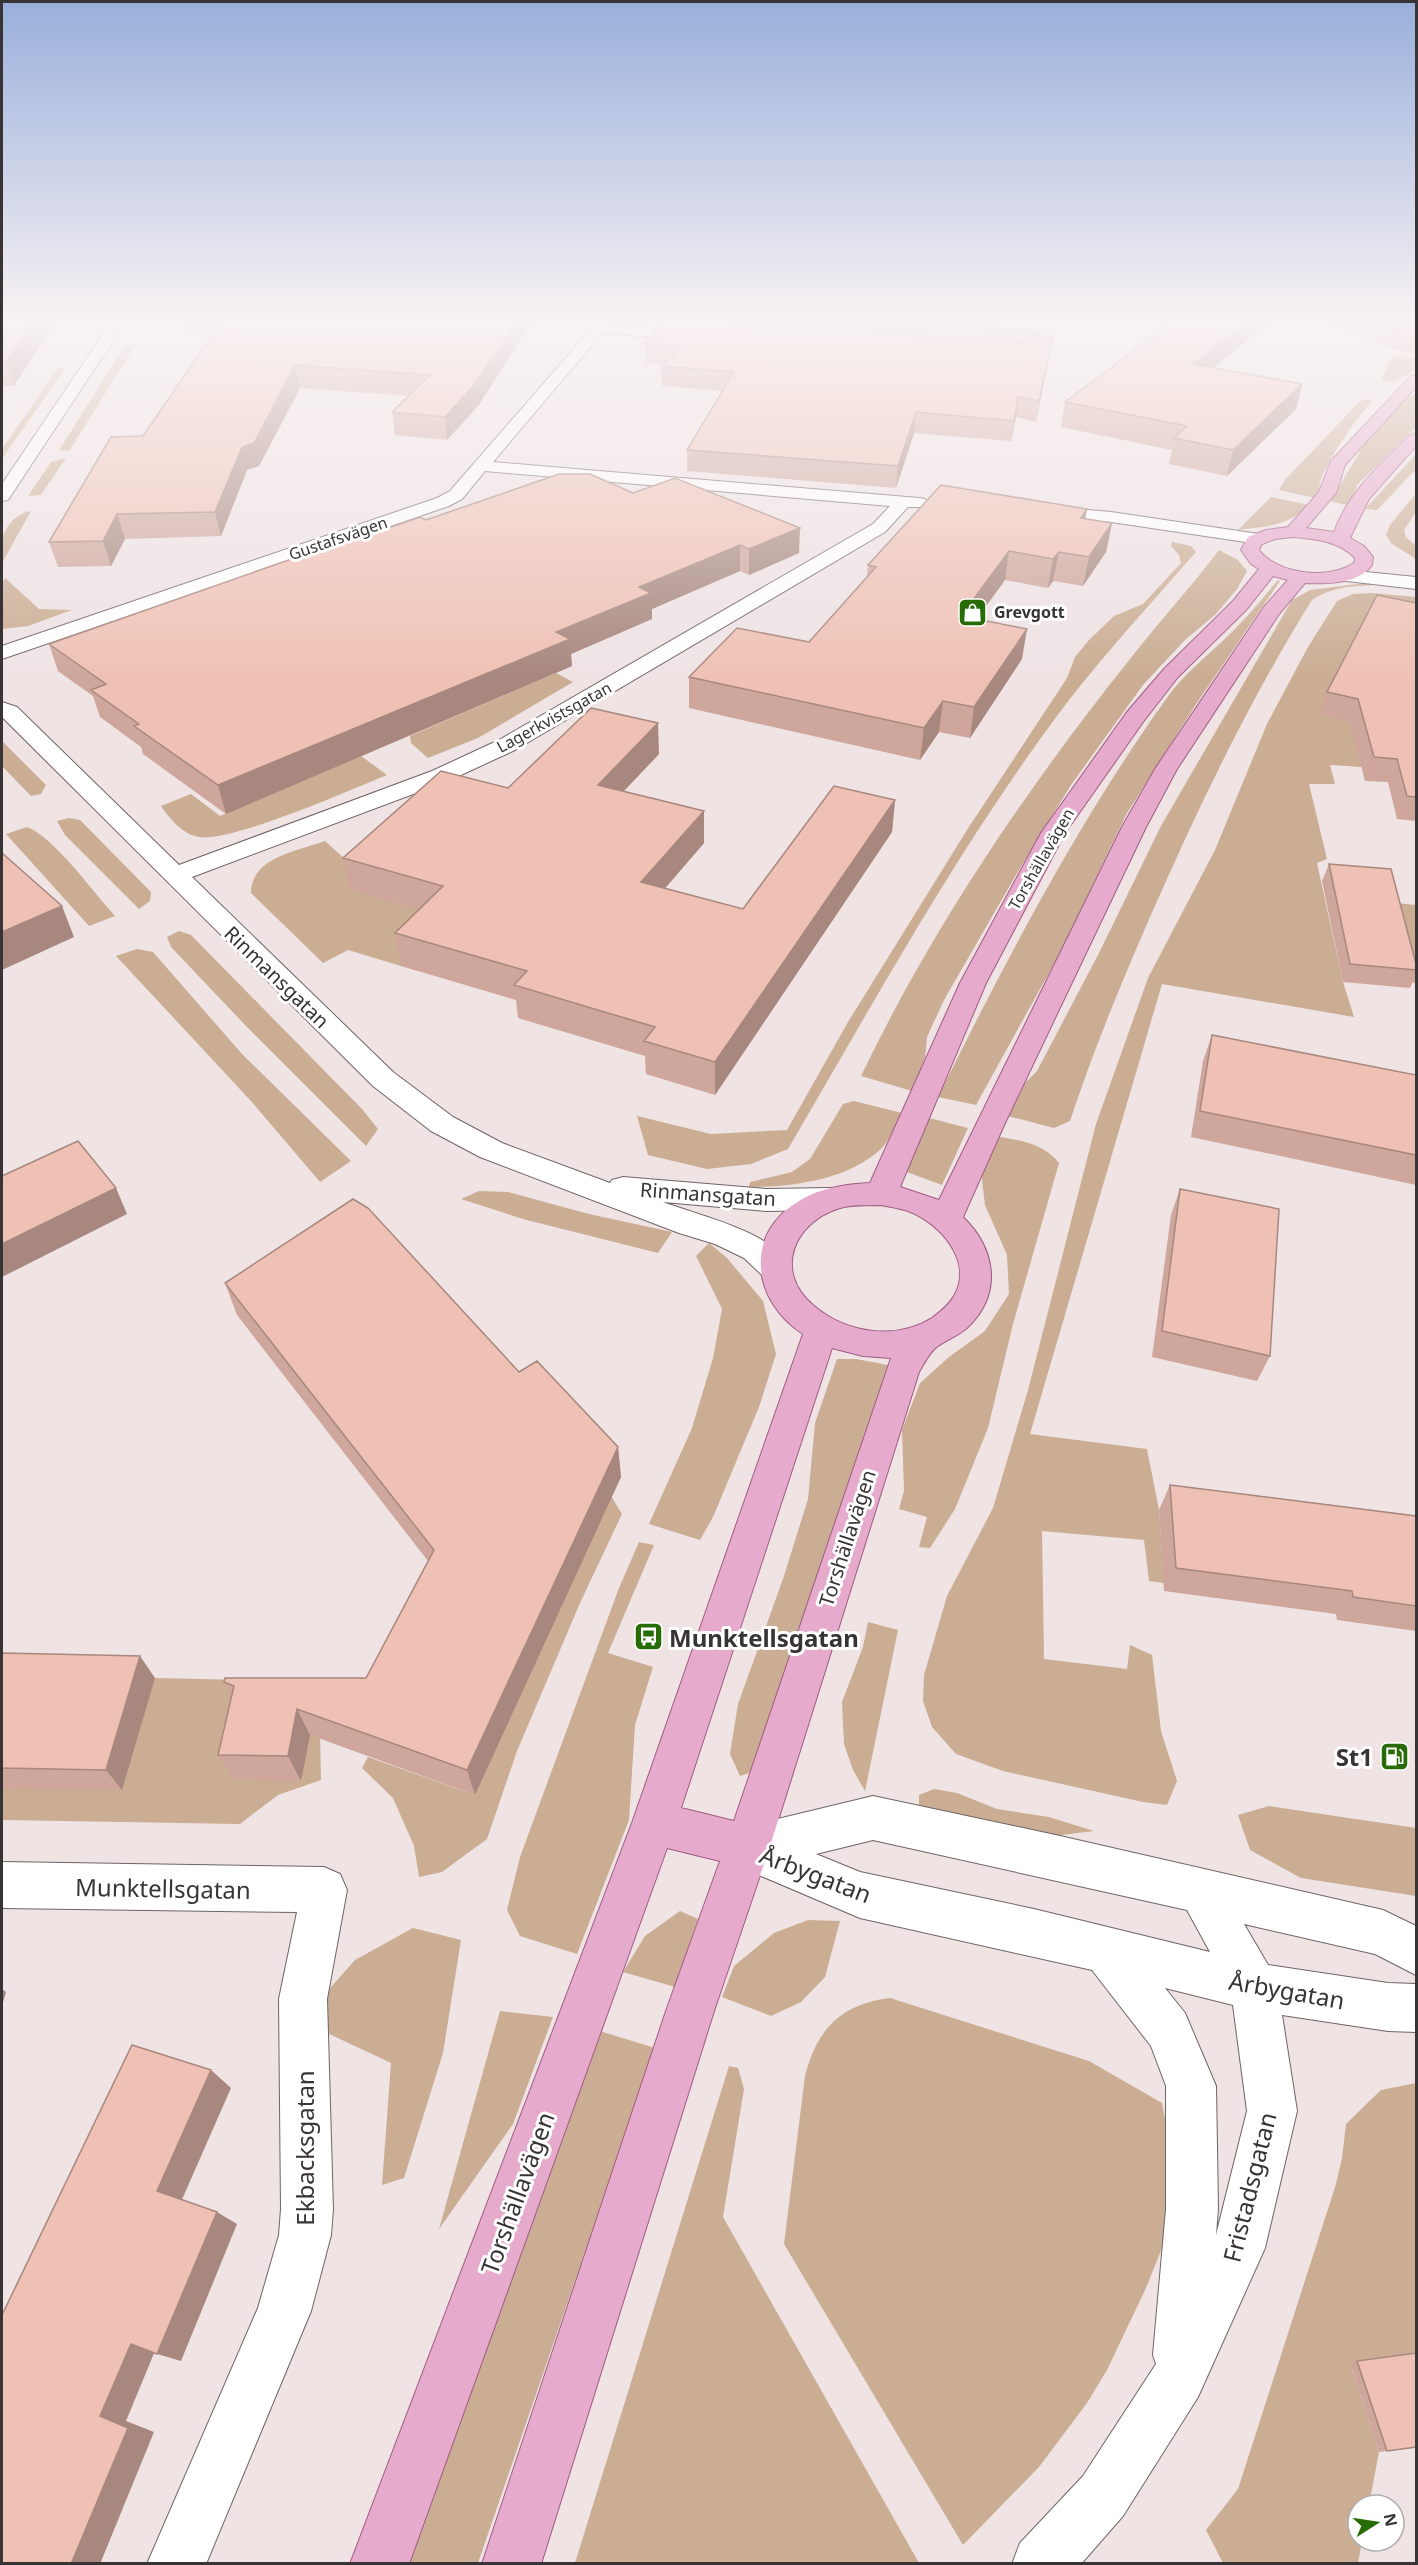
<svg xmlns="http://www.w3.org/2000/svg" width="1418" height="2565" font-family="'Noto Sans',sans-serif">
<rect width="100%" height="100%" fill="#efe3e4"/>
<path fill="#caad93" d="M1323 321H1376L1416 341V353L1393 349 1371 338 1323 323Z
M137 343 69 451 59 450 125 346Z
M1396 356 1416 358V369L1393 383 1381 380 1391 358Z
M59 367H66L2 459V449Z
M1416 393V427L1357 485 1355 493 1346 505 1330 501 1374 429 1394 408Z
M1362 399 1372 401C1353 423 1337 446 1324 472 1319 481 1320 490 1315 498L1279 490 1284 481Z
M1416 454V469L1377 510 1365 509Z
M66 458 41 495 28 496 51 462Z
M1416 493V512L1404 530 1406 537 1416 546V559L1392 544 1386 535 1390 525Z
M1271 497 1309 505C1287 527 1267 526 1238 530Z
M31 511 2 563C1 556 0 546 2 539 6 525 17 513 31 511Z
M1172 542 1191 546 1196 552C1153 601 1109 649 1069 700 962 841 877 997 788 1149L751 1164 707 1169 648 1155 637 1116 711 1134 787 1130 848 1022 967 830 1067 678 1075 657 1089 640 1114 616 1143 604 1181 563 1179 555 1171 546Z
M1219 550 1238 560 1247 571 1237 589 1216 614 1185 640 1143 685 1071 785 1016 875 944 1000 927 1037 925 1058 912 1091 861 1076C932 928 1027 788 1130 659 1159 622 1191 587 1219 550Z
M5 578 39 609 72 610 28 626 2 629V583Z
M1278 580 1280 581 1196 704 1127 813 1060 953 976 1105 938 1097C1006 960 1077 824 1166 699 1184 673 1210 654 1233 631 1249 615 1263 598 1278 580Z
M1366 583 1399 585C1371 585 1336 583 1312 600 1249 701 1198 808 1150 917 1121 984 1093 1051 1070 1121L1054 1128 1004 1115 1013 1095 1037 1071 1099 953 1161 826 1292 600 1310 590Z
M1372 593 1416 597V612L1378 605 1370 607 1369 616 1319 714 1416 737 1359 756 1362 767 1330 765 1335 784H1309L1327 859 1317 863 1343 982 1354 1017 1162 984 1030 1434 1147 1449 1159 1510 1164 1583 1149 1581 1144 1540 1042 1531 1044 1659 1127 1669 1130 1645 1152 1655 1161 1731 1177 1781 1167 1805 1143 1802 1003 1771 956 1754 932 1727 923 1701 924 1675 947 1596 993 1508 1028 1390 1096 1124 1148 978 1215 850 1267 724 1308 647 1337 601 1353 594Z
M556 673 573 682 478 738 428 758 411 743 410 736Z
M2 741 46 785 41 794 31 796 2 766Z
M361 756 387 775C352 789 231 843 199 837 182 834 170 819 161 806L191 794 220 816Z
M69 818 80 820 151 892 150 901 139 909 65 835 57 821Z
M27 827C55 838 94 893 115 916L89 926 6 834Z
M325 841 346 860 473 892 401 966 348 950 323 963 251 893C251 857 298 851 325 841Z
M1387 902 1416 905V983L1408 982Z
M179 931 191 935 362 1109 378 1129 366 1146 247 1027 171 947 167 937Z
M137 949 153 952 242 1054 351 1161 320 1182 251 1101 116 956Z
M854 1101 902 1113C896 1124 890 1140 881 1149 847 1180 793 1187 749 1187L750 1182 792 1172 810 1159 843 1104Z
M929 1118 968 1128 942 1185 904 1171Z
M991 1136C1016 1139 1044 1143 1059 1163L1013 1324 988 1428 955 1509 930 1548 919 1547 927 1517 899 1509 904 1491 902 1430 920 1383 949 1357 985 1331 1009 1294 1007 1255 985 1205 981 1171Z
M479 1191 508 1192 589 1214 672 1232 658 1253 523 1219 461 1199Z
M709 1243 727 1258 763 1301 776 1354 759 1407 713 1517 700 1540 649 1524 692 1428 713 1358 722 1309 696 1256Z
M837 1359H856L888 1365 753 1772 740 1776 730 1754 738 1704 783 1579 808 1499 815 1423Z
M611 1496 622 1514 580 1603 517 1751 487 1839 442 1872 419 1877 414 1846 393 1798 362 1768 368 1757 475 1795Z
M639 1542 654 1545 608 1653 653 1667 635 1725 629 1820 577 1954 520 1936 507 1910 520 1857 619 1588Z
M868 1622 898 1630 865 1791 853 1770 844 1744 842 1702 863 1647Z
M155 1678 334 1682 320 1732 321 1780 278 1795 240 1824 2 1820V1788Z
M934 1789 957 1793 997 1809 1049 1817 1094 1831 1053 1836 919 1813V1795Z
M1269 1806 1416 1828V1896L1301 1878 1250 1850 1238 1815Z
M680 1911 698 1919 675 1987 623 1972 645 1936Z
M808 1920 840 1921 825 1977 801 2002 771 2016 722 1997 734 1966 774 1933Z
M413 1928 461 1940 443 2053 404 2178 382 2185 391 2063 323 2031 322 1997 355 1960Z
M890 1998 1089 2061 1162 2103 1169 2140 1166 2238 1146 2288 1107 2370 1087 2403 1039 2467 963 2545 784 2244 805 2076C817 2029 841 2004 890 1998Z
M500 2011 553 2017 513 2124 439 2229Z
M593 2029 655 2048 478 2563 399 2564Z
M729 2066 738 2068 744 2089 723 2217 919 2563H575Z
M1416 2083V2354L1350 2363 1379 2452 1369 2505H1358V2541H1362L1358 2563H1223L1206 2530 1238 2489 1336 2184 1342 2158 1346 2124 1381 2090Z"/>
<g fill="none" stroke-linecap="round" stroke-linejoin="round">
<defs>
<path id="minor" d="M112 321H126L8 500 2 501V484Z
M598 321H612L608 326 699 332 706 336 699 340 602 333 493 462 919 498 925 499 928 503 925 507H908L885 532 515 750 448 781 192 877 393 1072 453 1117 502 1143 610 1183 612 1180 623 1177 766 1189 831 1188 842 1191 847 1199 842 1207 831 1210 766 1211 663 1202C700 1216 771 1231 791 1267L787 1276 775 1279 763 1276 744 1258 715 1244 679 1233 480 1157 431 1131 373 1086 2 717V702L17 707 179 865 432 771 499 740 873 524 890 506 485 471 462 499 449 506 2 659V646L437 498 450 491Z
M1042 506 1111 512 1259 534 1265 535 1268 539 1265 543 1259 544 1111 522 1036 515 1033 511 1036 507Z
M1345 570 1416 577V589L1338 580 1336 576 1338 572Z
M873 1796 1060 1836 1383 1910 1416 1926V1975L1375 1954 1244 1924 1268 1965 1388 1983 1416 1984V2032L1388 2031 1282 2015 1297 2111 1265 2248 1198 2397 1123 2516 1081 2564H1012L1020 2543 1083 2476 1156 2364 1153 2355 1166 2209V2086L1151 2046 1092 1970 860 1918 733 1864 727 1848 733 1832 749 1826ZM873 1840 1187 1910 1210 1952 1034 1909 860 1872 816 1854ZM1165 1988 1233 2005 1247 2111 1216 2235 1218 2209 1216 2086 1185 2013Z
M2 1862 324 1867 340 1874 347 1890 327 1999 333 2209 331 2235 311 2311 206 2564H147L258 2308 279 2235 281 2209 279 1999 297 1912 2 1908Z"/>
<path id="major" d="M1385 321H1400L1416 330V339L1394 330Z
M1416 375V387L1345 465 1336 493 1306 528 1334 532C1348 493 1381 463 1410 435L1416 433V446L1369 499 1350 538 1364 546 1373 557 1372 565C1359 584 1326 584 1305 583L1279 614 1177 769 1146 827 1005 1123 963 1217C995 1248 1003 1292 969 1326 960 1335 948 1339 938 1346 930 1351 924 1364 919 1372L770 1846 714 2011 541 2564H482L666 2011 720 1861 667 1848 409 2564H350L632 1823 803 1334C752 1301 743 1234 799 1201 820 1188 846 1184 870 1183L960 983 1041 833 1127 712 1164 669 1233 601 1259 569 1251 564 1241 550 1248 537 1266 530 1288 527 1319 492 1331 461 1411 376ZM1293 537C1315 539 1339 541 1355 558L1354 563C1328 580 1279 575 1259 550L1262 544 1275 539ZM1273 576 1288 580 1264 607 1155 769 1122 827 939 1200 900 1187 986 983 1065 833 1143 722 1178 677 1247 609ZM881 1205C890 1207 899 1208 908 1211 940 1223 974 1261 954 1296 949 1305 940 1312 932 1318 895 1341 845 1333 813 1305 773 1271 794 1222 840 1208 853 1204 868 1206 881 1205ZM832 1348 863 1356 891 1358 734 1821 681 1808Z"/>
</defs>
<use href="#minor" stroke="#6f6465" stroke-width="2"/>
<use href="#major" stroke="#9f5c81" stroke-width="2"/>
<use href="#minor" fill="#fff" fill-rule="evenodd"/>
<use href="#major" fill="#e6aacc" fill-rule="evenodd"/>
</g>
<path fill="#cea69b" d="M2 321 14 386H2Z
M184 321H532L478 406 447 440 395 435 392 412 409 396 300 388 259 466 247 470 221 536 125 539 111 566 58 567 49 542 143 436 214 333 187 332Z
M663 321H1056L1036 422 1016 417 1011 441 914 433 896 488 687 471V450L722 391 662 386 661 366 663 364 646 363 645 343Z
M1174 321H1270L1269 323 1213 368 1302 384 1296 409 1227 476 1169 464 1172 450 1061 427 1065 402Z
M633 493 799 553 749 575 740 571 652 609V619L571 654 572 666 226 814 143 754 141 747 100 717 93 696 58 671 49 644 363 537 426 520Z
M1085 519 1112 523 1106 552 1083 586 1053 581 1048 588 1005 580 977 619 1022 659 970 738 939 732 920 760 689 708V677L809 642 867 577 868 565Z
M1416 603V821L1397 819 1388 782 1365 781 1350 722 1319 714 1327 692Z
M659 754 624 791 704 843 665 888 743 909 895 800 892 832 715 1095 646 1074 645 1056 518 1018 516 1000 401 966 395 933 419 910 350 890 343 858 508 788Z
M1329 864 1416 964V974L1410 988 1343 982 1322 881Z
M1212 1035 1416 1075V1185L1191 1137 1203 1061Z
M1180 1189 1270 1356 1257 1381 1152 1357 1171 1215Z
M225 1283 519 1372 618 1447 621 1477 475 1795 310 1735 301 1781 234 1780 218 1755 232 1696 224 1682 366 1678 428 1561 237 1315Z
M1170 1485 1416 1516V1631L1337 1620 1336 1614 1164 1591 1159 1510Z
M2 1653 155 1678 122 1790 2 1788Z
M1357 2361 1416 2447 1379 2452 1350 2363Z"/>
<path fill="#a7877e" d="M35 321H56L14 386 6 363Z
M517 321H532L478 406 447 440 445 417Z
M1056 321 1036 422 1039 401Z
M1249 321H1270L1269 323 1188 388 1193 364Z
M295 365 300 388 259 466 247 470 221 536 215 512 242 447Z
M1302 384 1296 409 1227 476 1233 450Z
M1018 397 1016 417 1011 441 1014 421Z
M916 412 914 433 896 488 898 466Z
M1087 509 1082 538 1081 518Z
M117 514 125 539 111 566 103 541Z
M1112 523 1106 552 1083 586 1089 557Z
M800 528 799 553 749 575V549Z
M740 545V571L652 609V619L571 654 572 666 226 814 218 785 556 632 639 587Z
M1009 551 1005 580 957 646 961 616Z
M1059 552 1053 581 1048 588 1053 559Z
M1027 629 1022 659 970 738 974 707Z
M943 701 939 732 920 760 924 728Z
M658 723 659 754 600 816 598 785Z
M895 800 892 832 715 1095V1062Z
M704 811V843L643 914 641 882Z
M62 906 74 937 2 970V932Z
M116 1188 127 1214 2 1277V1244Z
M618 1447 621 1477 475 1795 467 1770Z
M140 1656 155 1678 122 1790 106 1770Z
M297 1709 310 1735 301 1781 288 1756Z
M2 1989 6 1992 2 2006Z
M211 2070 231 2088 180 2204 157 2191Z
M217 2212 237 2224 181 2361 157 2354Z
M131 2344 155 2351 126 2421 154 2432 100 2564H71L100 2416Z"/>
<path fill="#efc1b4" stroke="#a7877e" stroke-width="1.5" d="M2 321H35L6 363H2Z
M222 321H517L475 384 445 417 392 412 430 375 295 365 254 443 242 447 215 512 117 514 103 541 49 542 111 437 143 436Z
M663 321 1042 343 1051 337 1042 331 880 321H1056L1039 401 1018 397 1014 421 916 412 898 466 687 450 734 372 661 366 682 346 645 343Z
M1174 321H1249L1193 364 1302 384 1233 450 1174 438 1187 426 1065 402Z
M559 474H590L633 493 675 478 800 528 749 549 740 545 639 587 651 593 556 632 570 639 218 785 134 726 139 724 91 690 106 684 49 644 360 535 363 537 420 517 426 520Z
M941 485 1087 509 1081 518 1112 523 1089 557 1059 552 1053 559 1009 551 961 616 1027 629 974 707 943 701 924 728 689 677 737 628 809 642 876 567 868 565Z
M1377 595 1416 603V797L1407 796 1397 759 1374 757 1358 699 1327 692Z
M591 708 658 723 598 785 704 811 641 882 743 909 834 786 895 800 715 1062 644 1041 655 1027 514 985 527 971 395 933 443 886 343 858 441 771 508 788Z
M2 853 62 906 2 932Z
M1329 864 1391 869 1416 964V970L1350 964Z
M1212 1035 1416 1075V1155L1200 1111Z
M78 1141 116 1188 2 1244V1176Z
M1180 1189 1279 1209 1270 1356 1162 1331Z
M353 1199 368 1208 519 1372 537 1361 618 1447 467 1770 297 1709 288 1756 218 1755 234 1686 224 1682 225 1678H366L434 1550 225 1283Z
M1170 1485 1416 1516V1606L1353 1597 1352 1591 1176 1568Z
M2 1653 140 1656 106 1770 2 1768Z
M132 2045 211 2070 157 2191 217 2212 157 2354 131 2344 100 2416 128 2428 71 2564H2V2315Z
M1416 2353V2447L1387 2451 1357 2361Z"/>
<linearGradient id="sky" x2="0" y2="1"><stop stop-color="#99afdb"/><stop offset="0.47" stop-color="#f8f2f3"/><stop offset="1" stop-color="#f8f2f3" stop-opacity="0"/></linearGradient>
<rect width="1418" height="680" fill="url(#sky)"/>
<defs>
<symbol id="shop-square" viewBox="-11 -11 22 22"><rect x="-9" y="-9" width="18" height="18" rx="4" fill="#276c06" stroke="#fff"/><path d="M-5-2.5h2.3a2.7 3.5 0 0 1 5.4 0H5L5.5 6h-11ZM-1.5-2.5h3a1.5 2.3 0 0 0-3 0Z" fill="#fff"/></symbol>
<symbol id="bus-square" viewBox="-11 -11 22 22"><rect x="-9" y="-9" width="18" height="18" rx="4" fill="#276c06" stroke="#fff"/><path d="M-5-6H5V4H4V6H2V4H-2V6H-4V4H-5ZM-3.5-4V0h7V-4ZM-3.5 1.2v1.5H-2V1.2ZM2 1.2v1.5H3.5V1.2Z" fill="#fff"/></symbol>
<symbol id="fuel-square" viewBox="-11 -11 22 22"><rect x="-9" y="-9" width="18" height="18" rx="4" fill="#276c06" stroke="#fff"/><path d="M-5.5-6h7V0h2V4h1.3V-2.5L3-4.5l.8-.8L6-3V5H2.5V1h-1V6h-7ZM-4.2-4.7v3.2H.2V-4.7Z" fill="#fff"/></symbol>
</defs>
<g fill-rule="evenodd">
<use href="#shop-square" x="956" y="596" width="33" height="33"/>
<use href="#bus-square" x="632" y="1620" width="33" height="33"/>
<use href="#fuel-square" x="1378" y="1740" width="33" height="33"/>
</g>
<g text-anchor="middle" dominant-baseline="central" stroke-width="6" stroke-linejoin="round" paint-order="stroke">
<g font-size="16" fill="#383334" stroke="#fff">
<text transform="translate(338 538) rotate(-19)">Gustafsvägen</text>
<text transform="translate(554 717) rotate(-29)">Lagerkvistsgatan</text>
<text transform="translate(1041 859) rotate(-60)">Torshällavägen</text>
</g>
<g font-size="16" font-weight="bold" fill="#383334" stroke="#fff" text-anchor="start">
<text x="994" y="612">Grevgott</text>
</g>
<g font-size="20" fill="#383334" stroke="#fff">
<text transform="translate(277 977) rotate(44)">Rinmansgatan</text>
<text transform="translate(708 1194) rotate(4)">Rinmansgatan</text>
<text transform="translate(847 1538) rotate(-72)">Torshällavägen</text>
</g>
<g font-size="24" font-weight="bold" fill="#383334" stroke="#fff" text-anchor="start">
<text x="669" y="1637">Munktellsgatan</text>
<text x="1373" y="1756" text-anchor="end">St1</text>
</g>
<g font-size="24" fill="#383334" stroke="#fff">
<text transform="translate(816 1874) rotate(21)">Årbygatan</text>
<text transform="translate(163 1888) rotate(1)">Munktellsgatan</text>
<text transform="translate(1287 1990) rotate(10)">Årbygatan</text>
<text transform="translate(304 2148) rotate(-90)">Ekbacksgatan</text>
<text transform="translate(1249 2187) rotate(-76)">Fristadsgatan</text>
<text transform="translate(517 2193) rotate(-70)">Torshällavägen</text>
</g>
</g>
<rect width="1418" height="2565" fill="none" stroke="#383334" stroke-width="6"/>
<g transform="translate(1376 2523) rotate(78)"><circle r="28" fill="#ffffff" stroke="#afadae" stroke-width="1.5"/>
<path d="M0-4.5L10 22L0 15L-10 22Z" fill="#276c06"/>
<text y="-9" font-size="16" font-weight="bold" text-anchor="middle" fill="#383334">N</text>
</g>
</svg>
